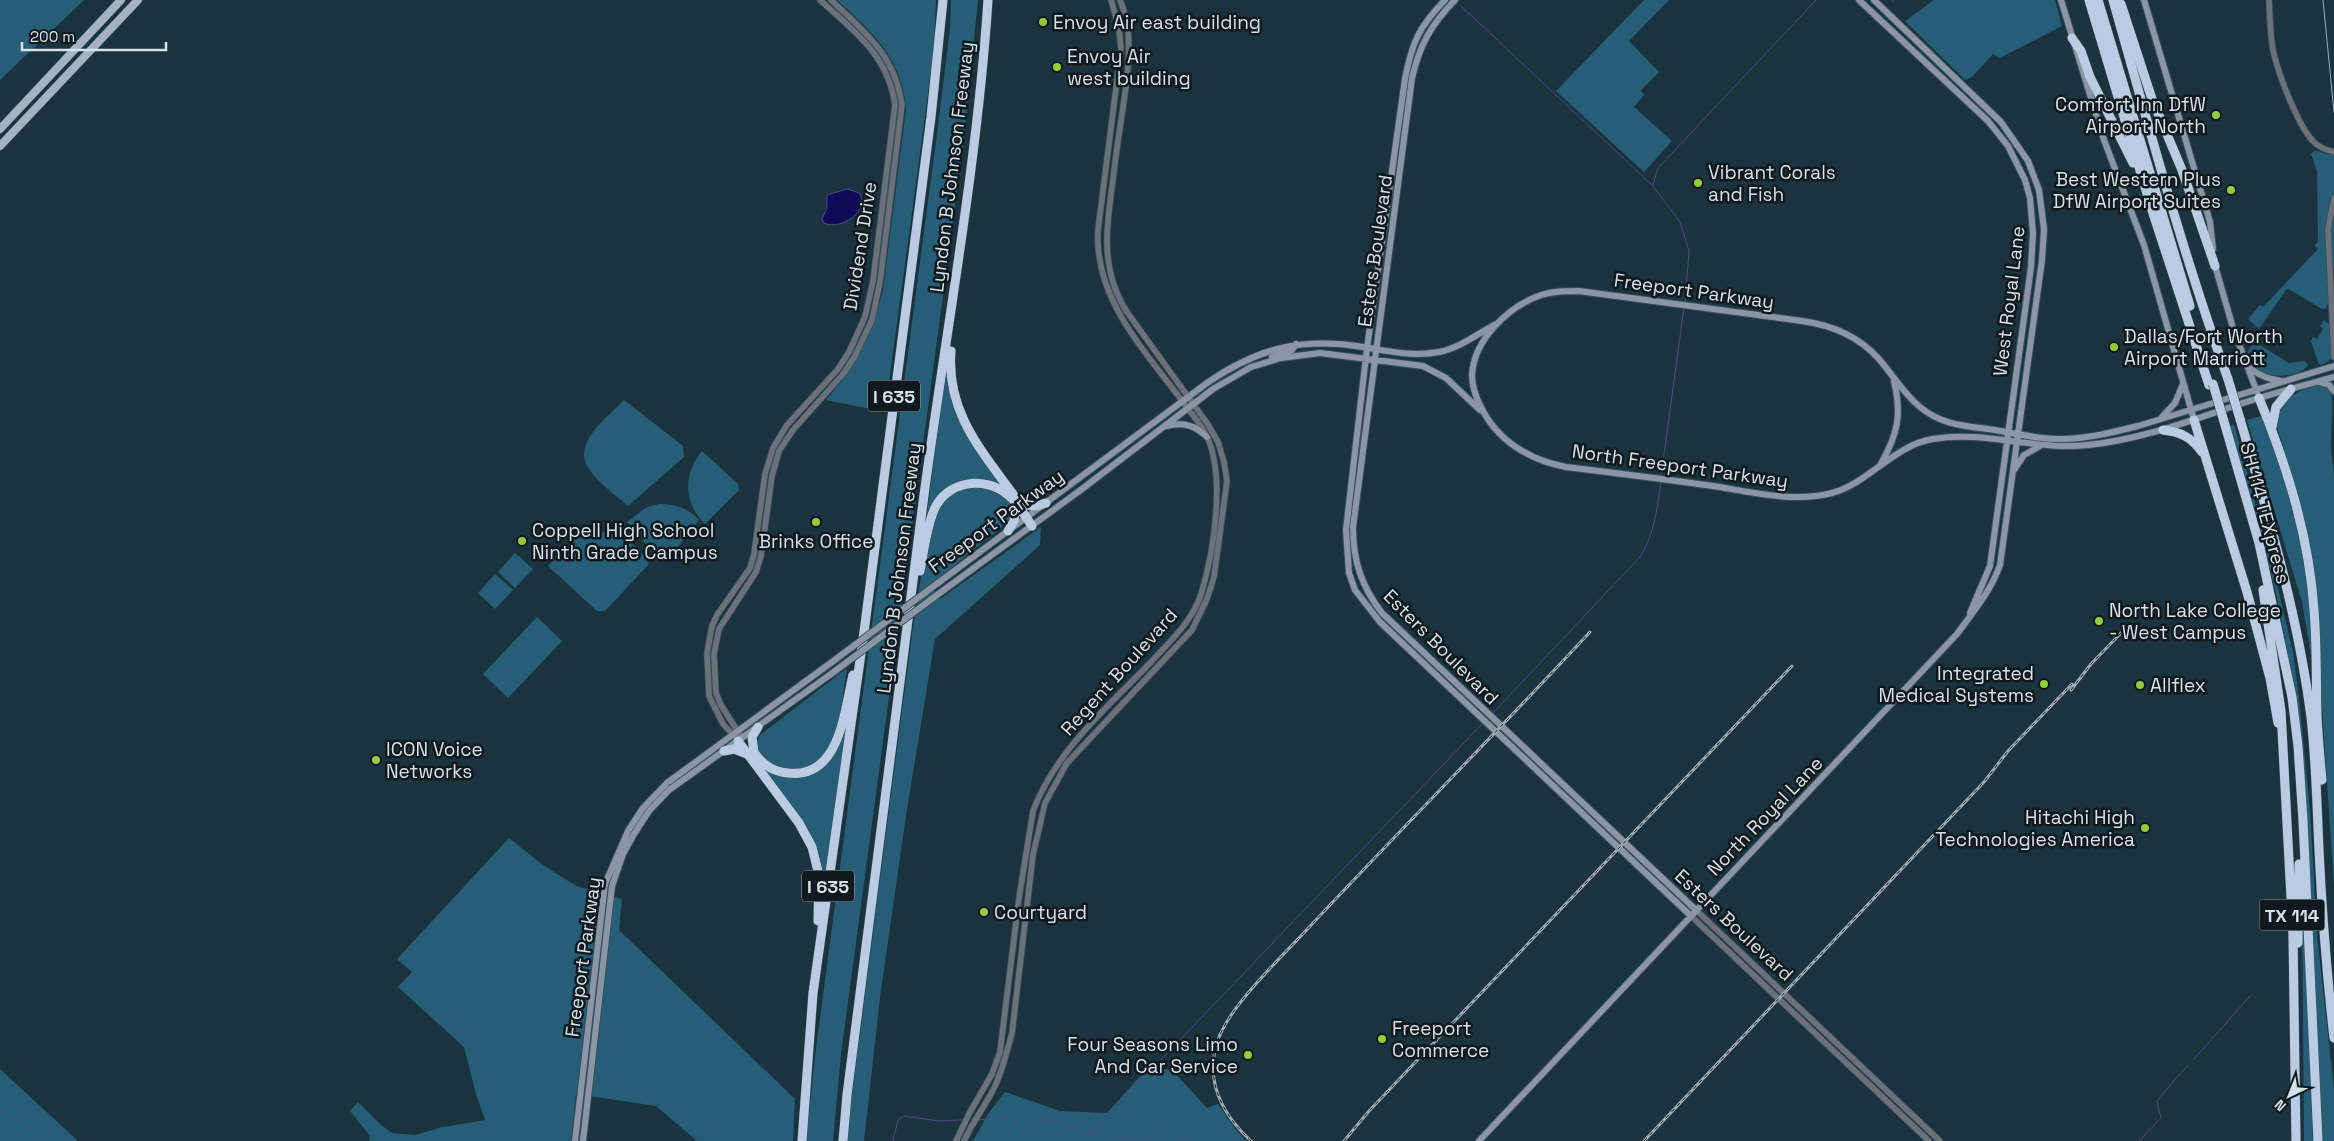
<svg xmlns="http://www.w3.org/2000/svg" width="2334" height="1141" font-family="'Space Grotesk',sans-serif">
<rect width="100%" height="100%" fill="#1b333e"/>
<path fill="#275e77" d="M0 0H84L0 80Z
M837 0H936L934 48 925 116 885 412 826 400C857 365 871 336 883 290L906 109C902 58 873 33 837 0Z
M951 0H978L963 147 841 1054 833 1141H806L815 1056 937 134 950 28Z
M1644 0H1669L1629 41 1659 72 1641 90 1644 95 1634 107 1672 141 1644 172 1556 91Z
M1934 0H2055L2062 26 2000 58 1993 54 1972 77 1965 80 1905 21Z
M2315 150 2334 156V264L2328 305 2325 309H2322L2289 289 2286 290 2259 329 2248 319 2260 305 2263 307 2318 249 2315 246 2318 240 2317 171 2311 154Z
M2324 320 2330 325 2331 357 2330 360 2321 365 2318 362 2311 341 2313 337 2317 339 2323 329 2320 326Z
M2260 345 2289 363 2305 361 2308 365C2299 379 2264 379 2253 366 2250 362 2249 355 2248 351L2251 346Z
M946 367 951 397 956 412 1008 490 955 485 925 529Z
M2321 385 2325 386 2331 390C2334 408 2331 425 2331 442 2330 454 2334 465 2334 477V885L2320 677 2316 589 2301 507 2276 423C2282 397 2296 390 2321 385Z
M624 400 683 446 684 457 628 506C616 495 598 483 589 469 571 443 608 417 624 400Z
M2264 415 2288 484 2306 562 2314 661H2312L2302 602 2247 420Z
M2234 424 2278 589 2293 652 2299 698 2310 810 2317 936 2334 1089V1141H2320L2297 722 2287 650 2275 588 2230 426Z
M702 451 738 484 739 490 705 524C683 502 683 475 702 451Z
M976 486C991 490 1007 493 1013 510L1011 520 930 585 940 599 1041 527 1040 545 935 639 907 809 880 997 864 1141H846L912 634C918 602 926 518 948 497 956 490 965 488 976 486Z
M659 504C675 504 688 508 699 520L670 557 658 558 627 522 647 507Z
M594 531C617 532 638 543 649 564L605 611H597L548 566C562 551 574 536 594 531Z
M515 553 533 569 515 588 498 572Z
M495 574 513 590 495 609 478 593Z
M537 617 562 641 508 698 483 674Z
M847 668C843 689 840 735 829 751 807 785 743 765 760 735Z
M843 727H846L824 891 822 890 821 868 757 761 780 774 823 766 838 747Z
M509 838 543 865 576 886 622 899 619 930 795 1099 793 1141H697L656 1106 576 1094 571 1141H369L370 1136 350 1111 358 1102 380 1124 392 1133 415 1135 443 1127 485 1120 476 1094 464 1047 398 987 412 972 397 959Z
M2302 902H2304L2313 1141H2304Z
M1153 1062 1161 1069 1172 1070 1207 1108 1218 1104 1236 1130 1246 1141H973L988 1114 1005 1092 1060 1111 1107 1113Z
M0 1069 78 1141H0Z"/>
<path fill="#0f0a58" stroke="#4a4b84" d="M847 189 859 193C871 210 841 231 824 223L822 219 827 208V195Z"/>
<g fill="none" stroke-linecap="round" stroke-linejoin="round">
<path stroke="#4a4b84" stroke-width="1" d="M1892 0 1894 2
M1461 6 1653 186 1680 222 1689 251 1685 304
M1653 185 1658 168 1816 0
M1661 477 1684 307
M1492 714 1640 557C1655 533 1657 508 1661 481
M2194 1059 2250 996
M0 1108 8 1116 32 1128 43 1141
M979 1120 1004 1117 1027 1125 1045 1121H1060L1082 1134 1091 1133 1138 1140 1166 1133 1187 1137 1188 1141
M1091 1133 1484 722
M893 1141 898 1120 904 1116 939 1121 962 1120
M2139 1141 2161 1118 2157 1102 2159 1098 2188 1065"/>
<defs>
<path id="tertiary" d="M2269 0C2270 17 2270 34 2273 50 2278 73 2299 130 2316 144 2322 149 2328 150 2334 152
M2334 198 2328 229 2334 357
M735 737 723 724 709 696 707 653 712 626 717 615 750 568 754 554 765 474 773 448 787 425 838 369 849 352 865 317 873 281 895 105C888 55 855 32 820 0
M742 738 721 705 716 693 714 654 719 629 756 572 761 556 772 476 779 451 793 430 844 373 855 356 872 320 880 282 902 105C895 55 866 33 831 0
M1697 911 1940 1141
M1691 916 1929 1141
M956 1141 970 1112 992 1074 1000 1052 1019 898 1033 811C1056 750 1108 707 1152 661 1171 640 1194 620 1202 591 1214 550 1225 479 1208 439 1202 425 1191 413 1182 401 1144 349 1094 299 1098 230L1121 49 1119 28 1111 0
M964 1141C973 1121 986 1105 995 1086 1003 1069 1007 1051 1012 1033L1033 855 1045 803 1067 763 1192 630 1207 599 1214 577 1227 481 1224 462 1218 442 1207 423 1127 312C1100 270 1106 227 1113 180 1116 151 1121 122 1125 94 1129 62 1133 30 1120 0"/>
<path id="secondary" d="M1445 0C1419 27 1412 42 1405 79L1367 348 1346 530 1349 573 1355 590 1380 622 1691 916
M1455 0C1431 25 1420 44 1412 78L1353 527C1353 560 1361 586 1382 613L1697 911
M1859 0 1988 121 2008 146 2025 180 2030 198 2033 233 2031 267 1990 566 1970 613
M2061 0 2104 140 2144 245 2194 420
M2144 0 2210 222 2213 249
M2214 262 2233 328 2257 392
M1272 357 1292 350 1296 344
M2334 366 2138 426C2114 432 2090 438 2066 439 2043 440 2018 434 1995 430 1967 426 1943 426 1920 407 1903 393 1893 375 1878 358 1858 336 1831 325 1802 321L1579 291C1566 291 1553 291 1541 295 1508 307 1474 339 1472 375 1472 386 1475 395 1480 405 1496 440 1529 460 1566 467 1615 473 1664 479 1713 486 1751 492 1794 503 1832 493 1869 483 1894 445 1933 439 1985 430 2036 451 2088 445 2138 440 2187 422 2234 406 2267 395 2301 386 2334 377
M2250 368C2259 376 2268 379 2281 381
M2319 382 2329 385 2334 391
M2162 417 2175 403 2183 384
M1166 426C1183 422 1195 425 1207 437
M1881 464C1898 433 1902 415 1894 381
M2014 470 2024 455 2040 446
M938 583 1207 383C1258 348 1301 337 1363 347 1388 351 1413 357 1439 352 1459 348 1476 335 1494 325
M937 595 1082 489 1213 389 1251 367 1281 358 1320 353 1423 366 1446 378 1480 410
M575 1141 605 884 628 831 643 808 667 783 832 662
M583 1141 612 886 623 854 634 834 649 811 669 790 831 674
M1479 1141 1957 634C1973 612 1991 591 2000 565L2042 260 2044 229 2039 190 2028 161 2001 122 1874 0"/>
<path id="primary" d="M0 129 121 0
M0 146 138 0"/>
<path id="motorway" d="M2089 0 2151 207 2209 385
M2098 0 2190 306
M2113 0C2149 127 2183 255 2228 379
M2116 0 2121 4 2152 99 2182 170 2215 266
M2072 38 2081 51 2090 77 2133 163
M951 351C946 412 981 450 1015 497
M2259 398C2287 466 2309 536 2314 610 2317 645 2316 681 2317 716 2318 737 2320 759 2322 780
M2240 419C2269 518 2298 615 2311 717 2316 761 2317 806 2319 850 2322 912 2327 976 2334 1038
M2194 420 2247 592 2270 678 2278 723
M2225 425 2259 543 2292 697 2298 746 2303 820 2318 1141
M2272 427 2276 407 2291 389
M2163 430C2181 432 2191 437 2202 452
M1019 501C1029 507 1035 507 1046 503
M1008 531 1014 521 1016 504
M920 571C924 551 926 529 934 510 946 481 985 475 1008 495 1018 503 1025 516 1032 526
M2263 590 2281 711 2293 935 2296 1141
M738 741 799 823 812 847 819 875 818 921
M724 751 734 749 747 754
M754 752 752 737 758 727
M756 755C764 766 775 772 788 773 840 779 844 712 853 675
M2298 943 2299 864
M802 1141 813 993 864 632 931 117 943 0
M843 1141 847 1095C873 895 898 695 924 495 946 331 977 166 988 0"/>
</defs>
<use href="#tertiary" stroke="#394f5a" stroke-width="7"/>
<use href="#secondary" stroke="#394f5a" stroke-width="8"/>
<use href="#primary" stroke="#394f5a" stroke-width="9"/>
<use href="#motorway" stroke="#394f5a" stroke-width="10"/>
<use href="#tertiary" stroke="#6a717a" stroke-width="5.5"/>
<use href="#secondary" stroke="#8a96a4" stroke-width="6"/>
<use href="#primary" stroke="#a3b3c4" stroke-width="8"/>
<use href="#motorway" stroke="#bacce2" stroke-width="9"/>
<path stroke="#9cadb6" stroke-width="1" d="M2323 0 2334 112"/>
<defs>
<path id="rail" d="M2071 690 2091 664 2122 632
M1251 1141C1222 1114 1204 1080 1218 1040 1230 1004 1287 952 1313 923 1405 825 1499 730 1590 632
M1344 1141 1369 1111 1792 666
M1644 1141 1984 782 2008 751 2072 684"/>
</defs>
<use href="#rail" stroke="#9cadb6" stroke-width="3"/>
<use href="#rail" stroke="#0f191e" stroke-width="1" stroke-dasharray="4" stroke-linecap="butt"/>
<defs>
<path id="secondary-bridge" d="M832 662 938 583
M831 674 937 595"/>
<path id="motorway-bridge" d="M2228 379 2240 419
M2213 384 2225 425"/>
</defs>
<use href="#secondary-bridge" stroke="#394f5a" stroke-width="8" stroke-linecap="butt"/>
<use href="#motorway-bridge" stroke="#394f5a" stroke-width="10" stroke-linecap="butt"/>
<use href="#secondary-bridge" stroke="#8a96a4" stroke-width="6"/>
<use href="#motorway-bridge" stroke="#bacce2" stroke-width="9"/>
</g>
<g fill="#95cc3b" stroke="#0f191e" stroke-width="2">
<circle cx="1043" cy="22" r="5"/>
<circle cx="1057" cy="67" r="5"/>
<circle cx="2216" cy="115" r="5"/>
<circle cx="1698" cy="183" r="5"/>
<circle cx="2231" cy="190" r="5"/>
<circle cx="2114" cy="347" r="5"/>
<circle cx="816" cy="522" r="5"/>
<circle cx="522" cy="541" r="5"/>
<circle cx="2099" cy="621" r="5"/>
<circle cx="2044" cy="684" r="5"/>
<circle cx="2140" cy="685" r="5"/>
<circle cx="376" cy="760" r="5"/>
<circle cx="2145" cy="828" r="5"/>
<circle cx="984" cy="912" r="5"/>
<circle cx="1382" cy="1039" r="5"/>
<circle cx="1248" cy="1055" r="5"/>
</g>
<g text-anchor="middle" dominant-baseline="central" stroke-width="5" stroke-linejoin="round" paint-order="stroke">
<g fill="#0f191e" stroke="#99a6ad" stroke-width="1">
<rect x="868" y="380.5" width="52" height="31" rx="4"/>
<rect x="802" y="870.5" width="52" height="31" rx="4"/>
<rect x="2259.5" y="899.5" width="65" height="31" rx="4"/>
</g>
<g font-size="18" font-weight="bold" fill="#d4e2ea">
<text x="894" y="396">I 635</text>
<text x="828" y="886">I 635</text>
<text x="2292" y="915">TX 114</text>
</g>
<g font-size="19" fill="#d4e2ea" stroke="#0f191e" text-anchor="start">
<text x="1053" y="22">Envoy Air east building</text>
<text x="1067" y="56">Envoy Air<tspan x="1067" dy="22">west building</tspan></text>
<text x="2206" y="104" text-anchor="end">Comfort Inn DfW<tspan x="2206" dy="22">Airport North</tspan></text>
<text x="1708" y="172">Vibrant Corals<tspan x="1708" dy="22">and Fish</tspan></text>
<text x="2221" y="179" text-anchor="end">Best Western Plus<tspan x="2221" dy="22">DfW Airport Suites</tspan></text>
<text x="2124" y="336">Dallas/Fort Worth<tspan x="2124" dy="22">Airport Marriott</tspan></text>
<text x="532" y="530">Coppell High School<tspan x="532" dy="22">Ninth Grade Campus</tspan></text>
<text x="816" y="541" text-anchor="middle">Brinks Office</text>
<text x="2109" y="610">North Lake College<tspan x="2109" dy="22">- West Campus</tspan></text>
<text x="2034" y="673" text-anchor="end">Integrated<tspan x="2034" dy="22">Medical Systems</tspan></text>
<text x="2150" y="685">Allflex</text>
<text x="386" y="749">ICON Voice<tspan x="386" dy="22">Networks</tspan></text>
<text x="2135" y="817" text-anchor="end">Hitachi High<tspan x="2135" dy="22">Technologies America</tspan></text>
<text x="994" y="912">Courtyard</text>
<text x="1392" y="1028">Freeport<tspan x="1392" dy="22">Commerce</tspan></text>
<text x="1238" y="1044" text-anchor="end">Four Seasons Limo<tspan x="1238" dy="22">And Car Service</tspan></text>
</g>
<g font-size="19" fill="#d4e2ea" stroke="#0f191e">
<text transform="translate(952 167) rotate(-83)">Lyndon B Johnson Freeway</text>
<text transform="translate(860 246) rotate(-81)">Dividend Drive</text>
<text transform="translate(1375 251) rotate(-82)">Esters Boulevard</text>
<text transform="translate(1694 291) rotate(8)">Freeport Parkway</text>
<text transform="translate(2009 301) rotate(-83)">West Royal Lane</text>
<text transform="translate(1680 466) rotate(8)">North Freeport Parkway</text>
<text transform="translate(2265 513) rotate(75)">SH 114 TEXpress</text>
<text transform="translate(996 521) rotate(-36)">Freeport Parkway</text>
<text transform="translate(899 568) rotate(-83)">Lyndon B Johnson Freeway</text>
<text transform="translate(1441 647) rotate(45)">Esters Boulevard</text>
<text transform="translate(1119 672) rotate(-48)">Regent Boulevard</text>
<text transform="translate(1765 816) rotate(-46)">North Royal Lane</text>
<text transform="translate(1734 925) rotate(43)">Esters Boulevard</text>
<text transform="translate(583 957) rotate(-82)">Freeport Parkway</text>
</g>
</g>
<g transform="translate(2289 1096) rotate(223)" stroke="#0f191e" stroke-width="4" paint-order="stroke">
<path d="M0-4L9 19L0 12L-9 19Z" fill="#d4e2ea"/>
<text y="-8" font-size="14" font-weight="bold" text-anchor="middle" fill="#d4e2ea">N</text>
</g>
<path d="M22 42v8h144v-8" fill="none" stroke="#d4e2ea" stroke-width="2.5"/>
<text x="30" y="42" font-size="15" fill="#d4e2ea" stroke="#0f191e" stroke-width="4" paint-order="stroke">200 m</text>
</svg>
